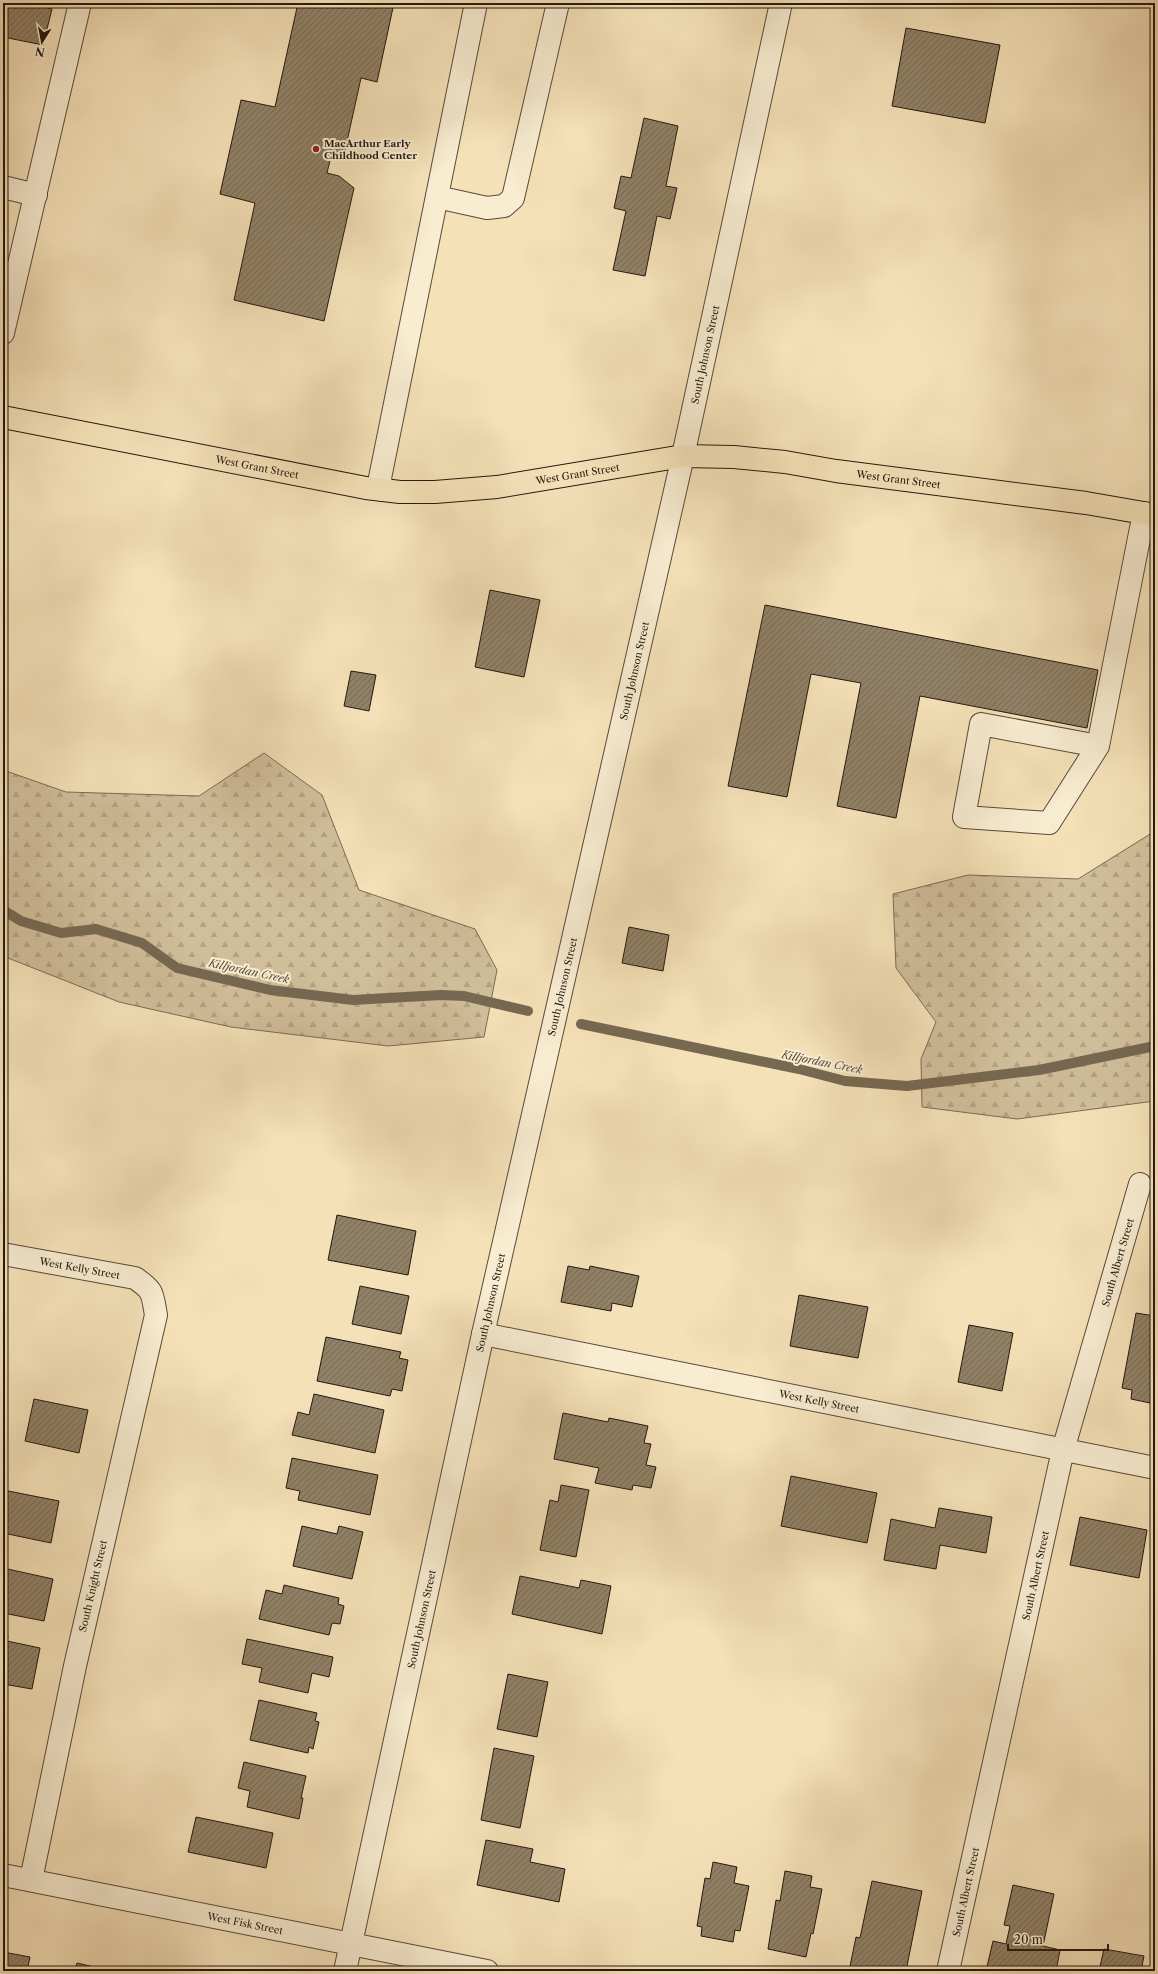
<svg xmlns="http://www.w3.org/2000/svg" width="1158" height="1974" font-family="'Libre Caslon Text',serif">
<defs>
<pattern id="forest-firs" width="22" height="20" patternUnits="userSpaceOnUse"><rect width="22" height="20" fill="#d1bf9b"/><path d="M5 1l3.5 6h-7zM16 11l3.5 6h-7z" fill="#b3a384"/></pattern>
<pattern id="building-hatch" width="6" height="6" patternUnits="userSpaceOnUse"><rect width="6" height="6" fill="#918167"/><path d="M-1 1l2-2M0 6l6-6M5 7l2-2" fill="none" stroke="#766953"/></pattern>
</defs>
<rect width="100%" height="100%" fill="#f5e1b8"/>
<filter id="stains"><feTurbulence type="fractalNoise" baseFrequency=".005" numOctaves="4"/><feColorMatrix values="0 0 0 0 .2 0 0 0 0 .09 0 0 0 0 .02 0 0 0 .5 -.17"/></filter>
<radialGradient id="worn" r=".72"><stop offset=".6" stop-color="#630" stop-opacity="0"/><stop offset="1" stop-color="#630" stop-opacity=".3"/></radialGradient>
<path fill="url(#forest-firs)" stroke="#7a6c55" d="M264 753 322 795 359 890 475 929 497 970 484 1037 388 1046 231 1027 119 1002 3 956V770L66 792 199 796Z
M1155 831V1101L1017 1119 922 1107 921 1059 936 1022 896 968 893 894 968 875 1078 879Z"/>
<g fill="none" stroke-linecap="round" stroke-linejoin="round">
<path stroke="#776852" stroke-width="10" d="M3 910 21 921 61 933 96 929 142 943 177 968 270 990 353 1000 441 995 464 996 528 1011
M581 1024 799 1069 845 1081 907 1086 1039 1070 1155 1046"/>
</g>
<path fill="url(#building-hatch)" stroke="#24180f" d="M3 3H37V5L52 9 43 45 3 37Z
M298 3H394L377 82 361 78 344 155 332 152 327 173 339 176 354 188 324 321 234 300 255 203 220 194 241 100 275 107Z
M906 28 1000 45 985 123 892 106Z
M644 118 678 126 666 186 677 188 670 219 657 216 645 276 613 270 626 211 614 208 621 176 631 178Z
M490 590 540 600 524 677 475 667Z
M765 605 1098 670 1087 728 920 696 896 818 837 806 861 683 811 674 787 797 728 786Z
M351 671 376 675 369 711 344 706Z
M629 927 669 935 663 971 622 963Z
M337 1215 416 1231 408 1275 328 1260Z
M568 1266 589 1270 590 1266 639 1276 632 1307 612 1303 611 1311 561 1302Z
M360 1286 409 1296 401 1334 352 1324Z
M799 1295 868 1307 858 1358 790 1346Z
M1136 1313 1155 1316V1404L1131 1399 1132 1390 1122 1388Z
M969 1325 1013 1333 1002 1391 958 1382Z
M326 1337 401 1352 399 1358 408 1360 402 1391 392 1389 390 1396 317 1381Z
M314 1394 384 1410 375 1453 292 1435 298 1412 309 1415Z
M34 1399 88 1410 79 1453 25 1441Z
M563 1413 608 1422 609 1418 648 1426 644 1443 651 1444 646 1465 656 1467 651 1488 633 1485 632 1490 595 1483 599 1468 554 1459Z
M292 1458 378 1475 370 1515 298 1500 300 1491 286 1488Z
M791 1476 877 1493 867 1543 781 1526Z
M561 1485 589 1490 576 1557 540 1550 550 1500 558 1502Z
M3 1490 59 1501 51 1543 3 1533Z
M939 1508 992 1517 986 1553 940 1545 936 1569 884 1560 891 1519 935 1528Z
M1080 1517 1147 1530 1139 1578 1070 1565Z
M302 1526 337 1534 339 1526 363 1532 352 1579 293 1566Z
M3 1568 53 1579 44 1621 3 1613Z
M520 1576 579 1588 581 1580 611 1586 602 1634 512 1614Z
M284 1585 339 1598 338 1604 344 1606 340 1624 332 1623 329 1635 259 1619 266 1590 282 1594Z
M3 1635 8 1636 7 1641 40 1648 32 1689 3 1684Z
M247 1639 333 1657 329 1677 312 1673 308 1693 259 1682 262 1668 242 1664Z
M508 1674 548 1682 537 1737 497 1729Z
M259 1700 317 1713 315 1721 319 1722 313 1749 309 1747 308 1753 250 1740Z
M494 1748 534 1756 520 1828 481 1820Z
M244 1762 306 1776 301 1798H303L299 1819 247 1807 250 1791 238 1788Z
M196 1817 273 1833 266 1868 188 1852Z
M486 1840 533 1849 530 1862 565 1869 559 1902 477 1885Z
M713 1862 737 1867 734 1883 749 1886 740 1931 735 1930 733 1942 701 1936 702 1927 697 1926 705 1878 710 1879Z
M785 1871 812 1876 810 1887 822 1889 813 1934 811 1933 806 1957 768 1949 776 1900 780 1901Z
M872 1881 922 1891 906 1971H849L856 1937 860 1938Z
M1013 1885 1054 1894 1043 1946 1060 1950 1056 1971H986L993 1941 1006 1944 1010 1926 1004 1925Z
M1104 1949 1144 1956 1141 1971H1099Z
M3 1952 30 1957 27 1971H3Z
M77 1963 111 1971H75Z"/>
<g fill="none" stroke-linecap="round" stroke-linejoin="round">
<defs>
<g id="minor">
<path d="M3 187 36 195"/>
<path d="M437 197 487 208 504 206 513 198 558 3"/>
<path d="M3 333 80 3"/>
<path d="M382 490 380 478 476 3"/>
<path d="M1098 746 981 724 964 817 1049 823 1098 746 1144 513"/>
<path id="s1" d="M3 1254 135 1278C154 1291 152 1293 156 1315L75 1666 31 1880"/>
<path id="s2" d="M483 1334 1155 1468"/>
<path id="s3" d="M3 1875 487 1971"/>
<path id="s4" d="M345 1971 483 1334 683 456 781 3"/>
<path id="s5" d="M948 1971 1063 1450 1140 1184"/>
</g>
<g id="major">
<path id="s6" d="M3 417 366 488 400 492H435L497 487 683 456 734 457 785 462 836 471 1086 503 1155 515"/>
</g>
</defs>
<use href="#minor" stroke="#584a39" stroke-width="24"/>
<use href="#major" stroke="#24180f" stroke-width="24"/>
<use href="#minor" stroke="#f8ecd1" stroke-width="22"/>
<use href="#major" stroke="#f5e1b8" stroke-width="22"/>
</g>
<circle fill="#8f2418" stroke="#f8ecd1" stroke-width="1.5" cx="316" cy="149" r="4"/>
<g text-anchor="middle" dominant-baseline="central" stroke-width="4" stroke-linejoin="round" paint-order="stroke">
<g font-size="10" font-weight="bold" fill="#24180f" stroke="#f8ecd1" text-anchor="start">
<text x="324" y="143">MacArthur Early<tspan x="324" dy="12">Childhood Center</tspan></text>
</g>
<g font-size="10" fill="#24180f" stroke="#f8ecd1">
<text stroke="none"><textPath href="#s4" startOffset="1656">South Johnson Street</textPath></text>
<text stroke="none"><textPath href="#s6" startOffset="259">West Grant Street</textPath></text>
<text stroke="none"><textPath href="#s6" startOffset="583">West Grant Street</textPath></text>
<text stroke="none"><textPath href="#s6" startOffset="907">West Grant Street</textPath></text>
<text stroke="none"><textPath href="#s4" startOffset="1332">South Johnson Street</textPath></text>
<text stroke="none"><textPath href="#s4" startOffset="1008">South Johnson Street</textPath></text>
<text stroke="none"><textPath href="#s5" startOffset="729">South Albert Street</textPath></text>
<text stroke="none"><textPath href="#s1" startOffset="78">West Kelly Street</textPath></text>
<text stroke="none"><textPath href="#s4" startOffset="684">South Johnson Street</textPath></text>
<text stroke="none"><textPath href="#s2" startOffset="343">West Kelly Street</textPath></text>
<text stroke="none"><textPath href="#s5" startOffset="405">South Albert Street</textPath></text>
<text transform="translate(93 1586) rotate(-77)">South Knight Street</text>
<text stroke="none"><textPath href="#s4" startOffset="360">South Johnson Street</textPath></text>
<text stroke="none"><textPath href="#s5" startOffset="81">South Albert Street</textPath></text>
<text stroke="none"><textPath href="#s3" startOffset="247">West Fisk Street</textPath></text>
</g>
<g font-size="11" font-style="italic" fill="#5b4d3c" stroke="#f8ecd1">
<text transform="translate(249 971) rotate(12)">Killjordan Creek</text>
<text transform="translate(822 1062) rotate(11)">Killjordan Creek</text>
</g>
</g>
<rect width="1158" height="1974" fill="none" stroke="#f5e1b8" stroke-width="16"/>
<rect x="4" y="4" width="1150" height="1966" fill="none" stroke="#24180f" stroke-width="2"/>
<rect x="8" y="8" width="1142" height="1958" fill="none" stroke="#24180f"/>
<g transform="translate(42 42) rotate(191)" stroke="#f8ecd1" stroke-width="3" paint-order="stroke">
<path d="M0-3L7 15L0 10L-7 15Z" fill="#24180f"/>
<text y="-6" font-size="11" font-weight="bold" text-anchor="middle" fill="#24180f">N</text>
</g>
<path d="M1008 1944v6h100v-6" fill="none" stroke="#24180f" stroke-width="2"/>
<text x="1014" y="1944" font-size="12" fill="#24180f" stroke="#f8ecd1" stroke-width="3" paint-order="stroke">20 m</text>
<rect width="100%" height="100%" filter="url(#stains)"/>
<rect width="100%" height="100%" fill="url(#worn)"/>
</svg>
